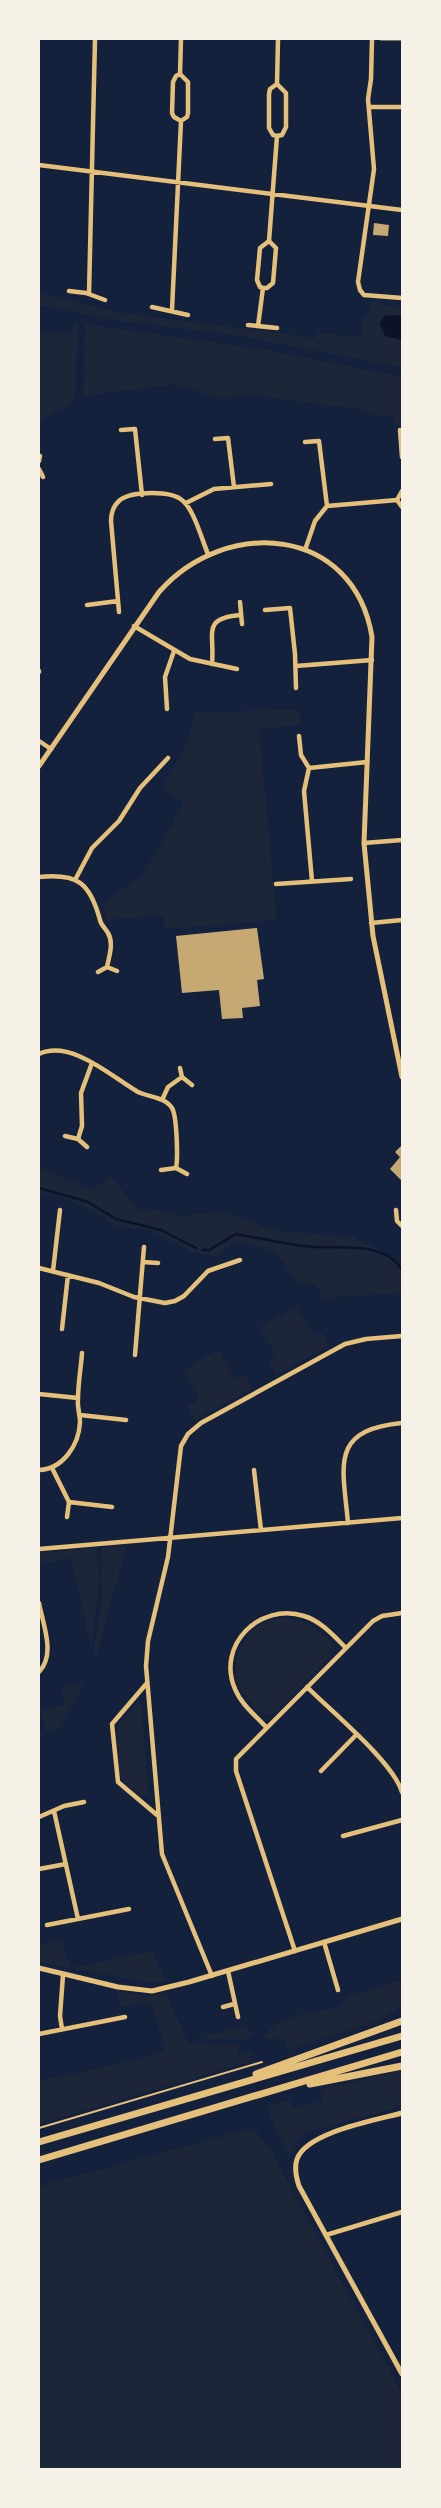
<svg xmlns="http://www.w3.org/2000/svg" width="441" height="2508" font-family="Signika,sans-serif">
<rect width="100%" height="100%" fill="#14213d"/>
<path fill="#1d2539" d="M39 292 122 313 316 338 317 333 360 337 362 320 369 313V303L372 301H380L383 306 402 307V316L389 315 380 323 382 332 392 338 402 340V367L228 334 119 321 39 305Z
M78 321 75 401 39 423V331L70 334 74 322Z
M85 324 262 349 402 377V426H396L393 416H378L357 409 259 396 213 397 176 384 83 396Z
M299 710 300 725 259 729 277 920 165 929 163 915 106 920 103 903 142 876 184 803 162 788C176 763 192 741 194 712Z
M39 1167 93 1190 110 1175 139 1210H158L178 1216 224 1212 277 1231 353 1237 396 1259 402 1265V1293L323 1298 315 1285 297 1284C273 1246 278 1249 234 1243L216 1257 193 1252 152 1231 117 1226 83 1205 57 1196 39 1195Z
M297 1307 314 1336 322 1332 329 1345 276 1375 269 1362 277 1357 260 1327Z
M219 1350 235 1379 244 1374 252 1388 195 1420 187 1406 199 1399 183 1370Z
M126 1546 97 1656 93 1655 102 1599 101 1548Z
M97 1548 99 1584 92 1642 90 1643 71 1558 39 1564V1553Z
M280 1618C304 1619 313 1625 330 1641L331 1656 274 1713C260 1716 257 1710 249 1700 246 1696 242 1692 239 1688 229 1671 240 1639 255 1628 262 1622 271 1620 280 1618Z
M84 1683 61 1727 55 1731H45L41 1710 64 1705 61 1688Z
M138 1702 141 1704 149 1794 142 1796 124 1781 119 1771 117 1736 119 1724Z
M62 1941 71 1968 152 1951 167 1981 152 1983 39 1962V1945Z
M402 1980V2007L374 2022 289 2050 287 2049 284 2039 264 2038C274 2015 313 2013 336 2008L344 2004 347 1996Z
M117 1991 145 1996 166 1993 188 2043 238 2044 239 2054 251 2052 249 2062 39 2124V2081L135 2060 165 2050 152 2003 120 2007Z
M244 2026 253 2034 248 2039 207 2040 204 2037Z
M402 2070V2106L307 2132 295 2143 290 2155 277 2132 267 2107 290 2100 293 2109 322 2101 320 2090Z
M253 2128 269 2147 402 2394V2469H39V2186Z"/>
<path fill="#0b132b" d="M395 315 402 316V340L385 336 380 323 384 316Z"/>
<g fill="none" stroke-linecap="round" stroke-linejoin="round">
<path stroke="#0b132b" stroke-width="2.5" d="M39 1188 88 1202 116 1219 161 1230 196 1248
M203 1250H209L236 1234C259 1238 281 1243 304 1246 336 1251 380 1238 402 1269"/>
</g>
<path fill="#c6a872" d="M374 223 389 225 388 236 373 235Z
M257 928 264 979 257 980 260 1006 242 1008 243 1018 222 1019 219 990 182 993 176 936Z
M402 1145V1181L390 1169 400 1157 395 1152Z"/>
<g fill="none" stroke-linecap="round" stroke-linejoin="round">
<path stroke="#e5c07b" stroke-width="2" d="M39 2128 262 2062"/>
<path stroke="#e5c07b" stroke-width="3" d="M381 39H402"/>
<path stroke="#e5c07b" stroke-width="4.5" d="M372 39 371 79 368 99 374 169 358 282 360 290 364 295 402 298
M180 74 176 76 173 82 172 113 174 117 181 121
M180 74 188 82V113L187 117 181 121
M180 74 181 39
M277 84 286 93V127L282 135 277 136
M277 84 270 89 269 94V128L273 135 277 136
M277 84 278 39
M369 107H402
M39 165 402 210
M269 241 277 136
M263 288H267L273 283 276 248 269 241
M263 288 260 287 257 280 260 248 269 241
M69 291 86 293 105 300
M89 294 95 39
M152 307 188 315
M172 310 181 121
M248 325 277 328
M258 326 263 288
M121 430 135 429 142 495
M400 430 402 457
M215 439 228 438 234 487
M305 442 319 441 327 506 315 521 305 550
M39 461 40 456
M39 469 43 477
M402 491 397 500 402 507
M186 503 214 489 271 484
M327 506 397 500
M240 602 242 624
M87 605 118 601
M265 610 290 608 295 654 296 688
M119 612 111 521C111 513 113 506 120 500 132 491 172 490 183 501 194 510 202 540 208 554
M134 626 190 659 237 669
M212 664C215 633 201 618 241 615
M296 666 372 660
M39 672V671
M167 709 165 677 174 651
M299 736 301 755 309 768 304 791 312 881
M39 741 51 749
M309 768 367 762
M364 843 402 840
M39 877C78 873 90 883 100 920 101 925 105 928 108 933 114 943 109 957 107 967
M75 880 92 848 119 821 140 788 168 758
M276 884 351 879
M371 923 402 920
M98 972 107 967 117 971
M39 1054C71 1039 112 1077 138 1092 149 1097 165 1097 172 1108 177 1116 178 1159 176 1168
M180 1068 182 1077 192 1085
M162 1100 168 1087 182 1077
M65 1136 78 1139 87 1147
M78 1139 82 1126 81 1093 92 1063
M161 1170 176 1168 187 1174
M396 1210 397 1221 402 1226
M143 1262 158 1263
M39 1268 99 1283 134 1297 165 1303 175 1301 184 1296 208 1271 240 1260
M53 1271 60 1210
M62 1329 68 1275
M135 1355 144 1247
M39 1394 78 1398
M80 1415 126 1420
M52 1468 69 1502 112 1507
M39 1470C63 1469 79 1445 80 1422 80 1414 77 1407 78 1399 78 1383 81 1368 82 1353
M254 1470 261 1530
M67 1517 69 1502
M348 1523C343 1466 329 1430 402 1423
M39 1549 402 1518
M39 1603C43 1625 56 1654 39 1672
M147 1683 112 1724 118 1782 157 1815
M307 1687C332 1712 393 1762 402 1792
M266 1727C255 1715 241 1704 235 1689 216 1645 260 1602 304 1616 321 1621 334 1636 346 1648
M321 1771 356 1735
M54 1811 78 1919
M39 1817 64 1806 84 1802
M343 1836 402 1820
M39 1869 66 1864
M47 1925 129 1909
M324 1942 338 1990
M295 1951 236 1771V1759L373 1621 382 1616 402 1613
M228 1971 238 2017
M212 1976 162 1854 146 1666 148 1641 168 1557 181 1446 188 1434 201 1423 345 1344 366 1339 402 1336
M223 2007 234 2004
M62 2029 60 2016 63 1975
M39 2034 125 2017
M326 2235 402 2212"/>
<path stroke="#e5c07b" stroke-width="5" d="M39 766 159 592C226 516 354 526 372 637L364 843 373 936 402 1077
M39 1968 118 1987 152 1991 189 1982 402 1919
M402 2113C376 2120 307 2132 297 2159 294 2168 296 2177 299 2186L402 2374"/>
<path stroke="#e5c07b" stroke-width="7" d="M256 2074 402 2021
M310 2084 402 2066
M39 2142 402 2036
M39 2160 402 2052"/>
</g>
<rect width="441" height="2508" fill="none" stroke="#f6f1e7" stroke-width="80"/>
</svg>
